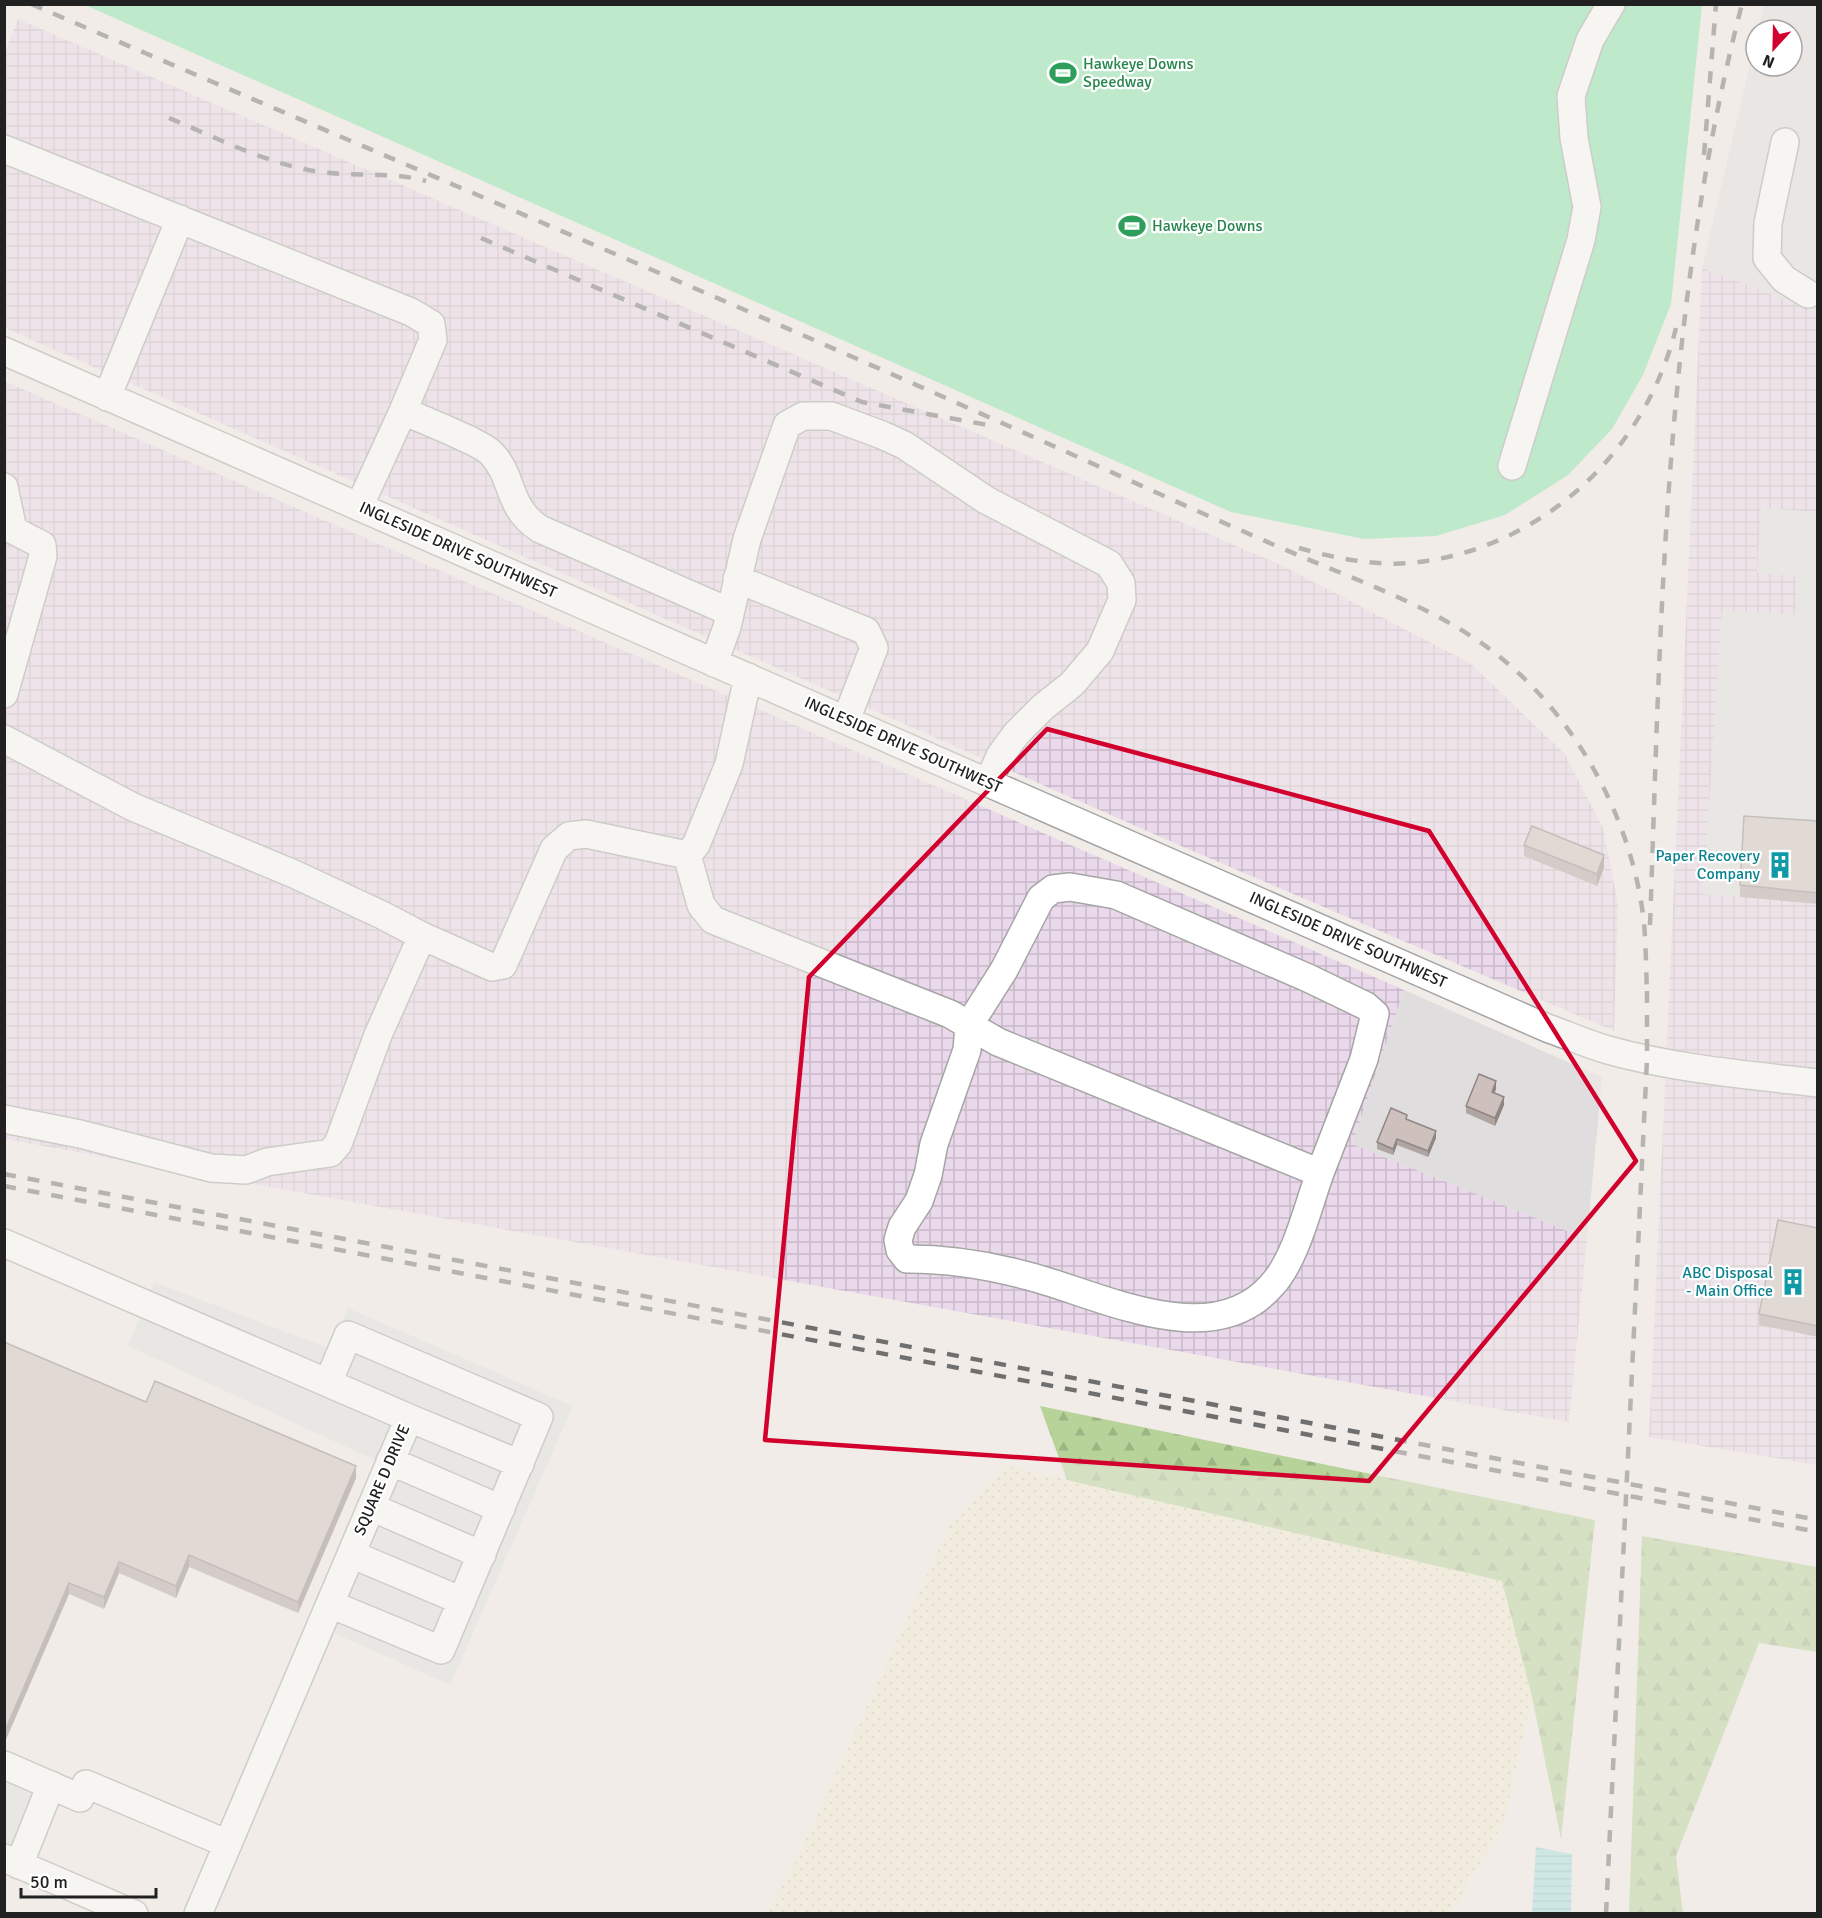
<svg xmlns="http://www.w3.org/2000/svg" width="1822" height="1918" font-family="Signika,sans-serif">
<defs>
<pattern id="industrial-grid" width="8" height="8" patternUnits="userSpaceOnUse" patternTransform="scale(1.5)"><rect width="8" height="8" fill="#ead8eb"/><path d="M0 4h8M4 0v8" fill="none" stroke="#c8b9c9"/></pattern>
<pattern id="farmland-dots" width="8" height="8" patternUnits="userSpaceOnUse" patternTransform="scale(1.5)"><rect width="8" height="8" fill="#f1ecd1"/><path d="M2 2h.1M6 6h.1" fill="none" stroke="#cecab3" stroke-width="1.8" stroke-linecap="round"/></pattern>
<pattern id="forest-firs" width="22" height="20" patternUnits="userSpaceOnUse" patternTransform="scale(1.5)"><rect width="22" height="20" fill="#b7d399"/><path d="M5 1l3.5 6h-7zM16 11l3.5 6h-7z" fill="#9db584"/></pattern>
<pattern id="water-rules" width="6" height="5" patternUnits="userSpaceOnUse" patternTransform="scale(1.5)"><rect width="6" height="5" fill="#a5e0e1"/><path d="M0 2.5h6" fill="none" stroke="#8ec0c1"/></pattern>
</defs>
<rect width="100%" height="100%" fill="#f1ece7"/>
<path fill="#dfddde" d="M1764 5H1817V312L1702 268 1756 39V66H1792V30H1758Z
M1404 990 1602 1077 1587 1239 1352 1144Z"/>
<path fill="url(#industrial-grid)" d="M18 19 1283 566 1470 663 1564 753 1603 828 1618 904 1614 1031 1179 845 5 328 4 54Z
M1702 268 1817 312V1465L1649 1437Z
M4 381 1404 990 1352 1144 1587 1239 1569 1422 5 1139Z"/>
<path fill="url(#farmland-dots)" d="M1007 1466 1502 1581 1532 1697 1504 1822 1451 1913 766 1914 795 1863 950 1525Z"/>
<path fill="url(#forest-firs)" d="M1040 1406 1595 1520 1561 1839 1532 1697 1502 1581 1067 1480Z
M1642 1536 1817 1567V1652L1759 1643 1676 1856 1683 1913H1629Z"/>
<path fill="#81e4a8" d="M85 5H1702L1671 304 1643 375 1612 429 1568 475 1505 515 1436 536 1364 539 1231 512Z"/>
<path fill="#e1e1e1" d="M1761 508 1817 512V833L1745 828 1740 897 1703 894 1722 610 1795 615 1797 576 1757 573Z
M154 1282 331 1349 348 1308 573 1406 450 1685 309 1622 379 1462 128 1346Z
M4 1755 64 1780 31 1857 5 1846Z"/>
<path fill="url(#water-rules)" d="M1536 1847 1572 1854 1571 1913H1532Z"/>
<g fill="none" stroke-linecap="round" stroke-linejoin="round">
<defs>
<path id="minor" d="M1785 142 1768 223 1767 258 1784 279 1808 294
M4 149 411 312 431 324 433 340 403 411
M4 351 1547 1028C1567 1035 1587 1044 1608 1050 1676 1069 1748 1075 1818 1083
M107 397 180 219
M1512 466 1581 240 1587 207 1574 138 1571 96 1590 40 1611 4
M4 487 13 530 42 545 43 556 4 694
M359 507 403 411C419 418 482 443 491 453 515 478 506 507 540 529L730 612
M737 579 866 631 874 648 846 720
M714 663 727 627 747 539 787 425 803 416H831L882 435 904 445 986 500 1109 564 1121 583 1122 600 1100 651 1072 684 1043 707 1016 734 1000 756 988 783
M4 739 133 807 294 874 382 915 422 936 492 967 503 965 554 849 569 836 586 834 687 855
M687 855 701 905 713 920 950 1014 998 1042 1320 1173C1308 1206 1296 1259 1272 1285 1211 1355 1099 1294 1028 1276 988 1265 948 1259 907 1259L900 1250 898 1240 902 1227 919 1201 928 1175 934 1144 967 1050 969 1025 1004 970 1041 898 1053 889 1070 887 1116 895 1308 978 1366 1006 1375 1014 1364 1059 1320 1173
M687 855 696 845 729 764 748 677
M4 1119 80 1134 211 1168 246 1170 267 1162 330 1153 338 1144 378 1035 422 936
M4 1243 409 1418 198 1914
M328 1383 348 1335 539 1417 441 1650 330 1604
M409 1418 520 1464
M390 1461 501 1509
M371 1507 482 1555
M351 1554 462 1601
M4 1765 80 1798 86 1784 228 1844
M4 1858 134 1914
M19 1865 51 1785"/>
</defs>
<use href="#minor" stroke="#a5a5a5" stroke-width="30"/>
<use href="#minor" stroke="#fff" stroke-width="27"/>
<path stroke="#6f6f6f" stroke-width="4.5" stroke-dasharray="12 12" stroke-linecap="butt" d="M31 4C395 161 761 313 1122 477 1182 504 1243 532 1305 558 1371 586 1443 611 1500 657 1579 721 1633 822 1644 923 1646 946 1646 970 1647 993
M169 118C220 139 274 168 330 173 362 176 394 172 426 181
M1704 155 1716 4
M481 238 862 402 993 426
M1299 548C1334 558 1374 566 1411 563 1541 550 1645 453 1676 328
M1650 925C1661 616 1664 305 1742 4
M4 1174 1818 1520
M4 1186 1818 1532
M1606 1914 1647 1059V984"/>
</g>
<path fill="#b1a5a2" d="M1818 821V904L1740 897V885Z
M1524 845 1604 867 1597 886 1524 856Z
M1496 1089 1494 1093 1504 1105 1495 1126 1466 1113V1106Z
M1407 1120 1436 1138 1428 1157 1397 1145 1393 1155 1377 1149V1142Z
M1818 1228V1337L1759 1325V1314Z
M4 1342 146 1402 356 1478 298 1613 189 1567 176 1598 119 1573 104 1609 69 1594 4 1744Z"/>
<path fill="#908684" d="M1604 855V867L1597 886V874Z
M1496 1081V1089L1492 1100V1092Z
M1504 1097V1105L1495 1126V1118Z
M1436 1131V1138L1428 1157V1151Z
M1397 1139V1145L1393 1155V1149Z
M356 1466V1478L298 1613V1602Z
M189 1555V1567L176 1598V1586Z
M119 1562V1573L104 1609V1597Z
M69 1583V1594L4 1744V1733Z"/>
<path fill="#cec0bc" stroke="#908684" stroke-width="1.5" d="M1744 816 1818 821V893L1740 885Z
M1532 826 1604 855 1597 874 1524 845Z
M1479 1074 1496 1081 1492 1092 1504 1097 1495 1118 1466 1106Z
M1391 1108 1407 1115 1406 1119 1436 1131 1428 1151 1397 1139 1393 1149 1377 1142Z
M1778 1220 1818 1228V1326L1759 1314Z
M4 1342 146 1402 155 1381 356 1466 298 1602 189 1555 176 1586 119 1562 104 1597 69 1583 4 1733Z"/>
<path d="M0 0H1822V1918H0ZM1047 729 1429 831 1636 1161 1369 1481 765 1440 809 977Z" fill="#f1ece7" fill-opacity=".55" fill-rule="evenodd"/>
<path fill="none" stroke="#d1002d" stroke-width="4.5" stroke-linejoin="round" d="M1047 729 1429 831 1636 1161 1369 1481 765 1440 809 977Z"/>
<defs>
<symbol id="stadium-bare" viewBox="-9 -9 18 18"><path d="M0-5a6.5 5 0 1 0 0 10a6.5 5 0 1 0 0-10ZM-3.5-1.8h7v3.6h-7Z" fill="#2e9e5b" stroke="#fff" stroke-width="2.5" paint-order="stroke"/></symbol>
<symbol id="building-bare" viewBox="-9 -9 18 18"><path d="M-4-6H4V6H1V3H-1V6H-4ZM-2.5-4.3h1.7v1.8h-1.7ZM.8-4.3h1.7v1.8H.8ZM-2.5-1h1.7V.8h-1.7ZM.8-1h1.7V.8H.8Z" fill="#0f9aa8" stroke="#fff" stroke-width="2.5" paint-order="stroke"/></symbol>
</defs>
<g fill-rule="evenodd">
<use href="#stadium-bare" x="1044" y="54" width="38" height="38"/>
<use href="#stadium-bare" x="1113" y="207" width="38" height="38"/>
<use href="#building-bare" x="1761" y="846" width="38" height="38"/>
<use href="#building-bare" x="1774" y="1263" width="38" height="38"/>
</g>
<g text-anchor="middle" dominant-baseline="central" stroke-width="4.5" stroke-linejoin="round" paint-order="stroke">
<g font-size="16" fill="#27864d" stroke="#fff" text-anchor="start">
<text x="1083" y="64">Hawkeye Downs<tspan x="1083" dy="18">Speedway</tspan></text>
<text x="1152" y="226">Hawkeye Downs</text>
</g>
<g font-size="16" fill="#212121" stroke="#fff">
<text transform="translate(458 550) rotate(24)">INGLESIDE DRIVE SOUTHWEST</text>
<text transform="translate(903 745) rotate(24)">INGLESIDE DRIVE SOUTHWEST</text>
<text transform="translate(1348 940) rotate(24)">INGLESIDE DRIVE SOUTHWEST</text>
<text transform="translate(382 1480) rotate(-67)">SQUARE D DRIVE</text>
</g>
<g font-size="16" fill="#0d838f" stroke="#fff" text-anchor="end">
<text x="1760" y="856">Paper Recovery<tspan x="1760" dy="18">Company</tspan></text>
<text x="1773" y="1273">ABC Disposal<tspan x="1773" dy="18">- Main Office</tspan></text>
</g>
</g>
<rect width="1822" height="1918" fill="none" stroke="#212121" stroke-width="12"/>
<g transform="translate(1774 48) rotate(202)"><circle r="28" fill="#ffffff" stroke="#a6a6a6" stroke-width="1.5"/>
<path d="M0-4.5L10 22L0 15L-10 22Z" fill="#d1002d"/>
<text y="-9" font-size="16" font-weight="bold" text-anchor="middle" fill="#212121">N</text>
</g>
<path d="M21 1888v9h135v-9" fill="none" stroke="#212121" stroke-width="3"/>
<text x="30" y="1888" font-size="18" fill="#212121" stroke="#ffffff" stroke-width="4.5" paint-order="stroke">50 m</text>
</svg>
